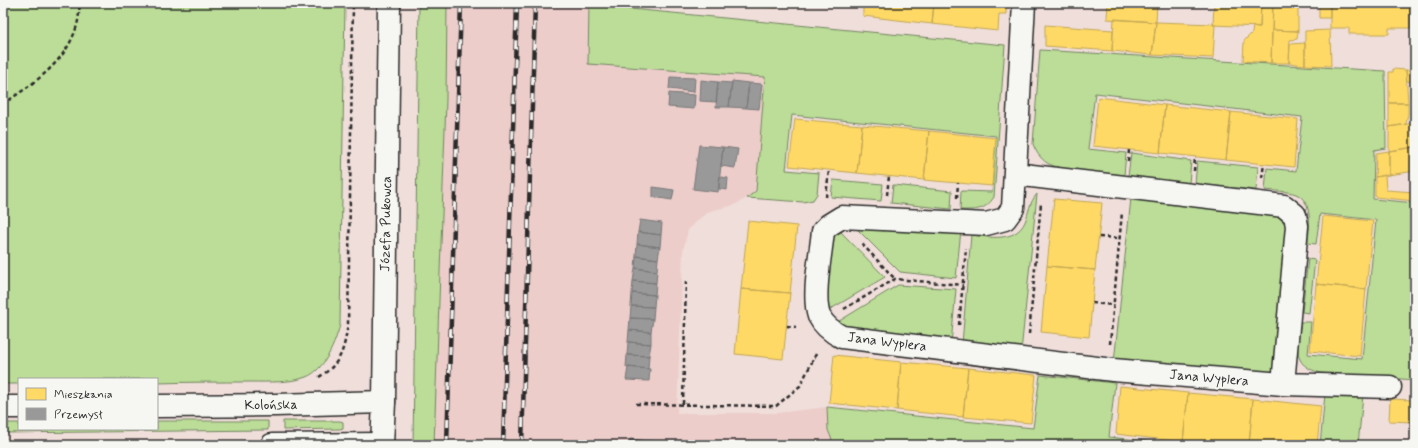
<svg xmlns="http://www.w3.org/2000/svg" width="1418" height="448" font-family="Mynerve,sans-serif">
<rect width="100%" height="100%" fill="#f0deda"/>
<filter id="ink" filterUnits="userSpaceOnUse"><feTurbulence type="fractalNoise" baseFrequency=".025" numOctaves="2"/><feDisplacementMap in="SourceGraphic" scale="8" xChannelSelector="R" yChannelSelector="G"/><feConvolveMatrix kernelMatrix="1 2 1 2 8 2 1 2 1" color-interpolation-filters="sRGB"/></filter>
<g filter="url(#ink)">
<path fill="#eccdca" d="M447 3H589L588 64 765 77 756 191 747 198 734 205 710 211 700 218 688 230 683 251 677 413H777L827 407 828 430 834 445H434L446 100Z"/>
<path fill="#bbdd97" stroke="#738461" d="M3 3H345L340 325C335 343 325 370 306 377 291 383 267 382 251 382 220 382 188 382 157 383V379H19V384H3Z
M419 3H447L446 100 434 445H413Z
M589 5 1005 45 994 197C985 211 976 210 960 210L961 191 992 192 996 136 792 115 786 170 819 173 817 194 813 200 803 202 747 198 756 191 765 77 588 64Z
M1040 50 1385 71 1386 148 1374 150 1373 199 1415 203V380L1321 373C1290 365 1298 347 1301 322H1311L1308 354 1362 359 1376 220 1320 214 1316 244 1308 243C1309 228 1314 202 1296 194 1288 191 1273 191 1265 190L1267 168 1296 171 1302 117 1095 93 1088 149 1126 153 1124 175C1104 173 1063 172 1047 163 1040 158 1036 152 1033 144Z
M1131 153 1191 161 1189 183 1128 176Z
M1197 161 1258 167 1256 190 1195 184Z
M833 180 883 184 881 201 831 197Z
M893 185 952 191 951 209 891 203Z
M1037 194 1021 352 962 344 971 235C989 237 1015 243 1025 222 1029 212 1029 203 1037 194Z
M1131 198 1277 215 1286 225 1277 375 1114 363Z
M851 223 961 230 956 278 900 272Z
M837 228 885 277 829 310 826 304 829 237Z
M1308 259 1315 260 1309 313 1302 312Z
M898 285 956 289 951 344 850 332 836 323Z
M1040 375 1115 383 1109 437 1181 445H834L828 430 827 407 1033 428Z
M1325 394 1363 395 1358 445H1320Z
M157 421H268V430L3 433V423H19V429H157Z
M283 421H340L343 422V428L340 429 283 430Z"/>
<path fill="#ffd966" stroke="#bfa554" d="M726 3H777V8Z
M863 3H934L932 24 863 16Z
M934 3H1006V14H999L998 31 932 24Z
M1108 3H1157L1156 22 1107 19Z
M1214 3H1261L1260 27 1213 25Z
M1261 3H1273L1271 63 1243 61 1244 41 1252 33 1253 26 1260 27Z
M1273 3H1298V31L1272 30Z
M1319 3H1330V18H1319Z
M1330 3H1410V28H1389V34H1349V28H1330Z
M1410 3H1415V28H1410Z
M1114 19 1156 22 1152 55 1112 51Z
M1156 22 1215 24 1213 58 1152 55Z
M1045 25 1113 30 1112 51 1045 46Z
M1272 30 1298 31 1297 39 1290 40 1289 63H1271Z
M1330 30 1331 66 1305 65V31Z
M1305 43V65L1289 63 1290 44Z
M1393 69 1406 70 1408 103H1389V72H1393Z
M1406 70 1415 71V82L1407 81Z
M1098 97 1165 105 1160 153 1093 146Z
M1389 103H1408V114L1406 124 1389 127Z
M1165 105 1231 112 1226 160 1160 153Z
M1231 112 1298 119 1294 167 1226 160Z
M795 119 862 125 857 173 789 166Z
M1415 123V147L1389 151V127Z
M862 125 929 131 924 180 857 173Z
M929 131 996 138 992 186 924 180Z
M1415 147V171L1389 175V151Z
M1389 151V175L1375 177 1376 153Z
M1385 175 1386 190 1415 192V201L1375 197V177Z
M1054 199 1102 203 1095 270 1047 266Z
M1323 216 1373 221 1366 289 1316 284Z
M748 221 797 226 790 293 741 289Z
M1047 266 1095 270 1089 337 1041 332Z
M1316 284 1366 289 1360 356 1310 351Z
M741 289 790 293 783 359 735 354Z
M834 355 901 362 897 410 829 403Z
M901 362 968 368 963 417 897 410Z
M968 368 1036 375 1031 423 963 417Z
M1120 386 1188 393 1183 442 1116 434Z
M1188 393 1253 399 1249 445H1210L1183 442Z
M1253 399 1321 406 1317 445H1249Z
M1390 399 1412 400V422L1389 421Z"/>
<path fill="#999" stroke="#787878" d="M670 77 695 78 694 92 669 89Z
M701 80 718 82 716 102 700 101Z
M732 81 749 83 746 108 729 107Z
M718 82 732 83 729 107H716Z
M749 83 762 84 759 109 746 108Z
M669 93 695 95 694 109 668 107Z
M699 145 723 147 718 192 693 189Z
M723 147 738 149 735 168 721 166Z
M720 177 728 178 727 190 719 189Z
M653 187 674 190 672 200 653 197Z
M640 220 662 223 661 235 638 232Z
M638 232 661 235 660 247 637 244Z
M637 244 660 247 658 259 636 256Z
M636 256 658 259 657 271 635 268Z
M635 268 657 271 656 283 633 281Z
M633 281 656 283 655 295 632 293Z
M632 293 655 295 654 307 631 306Z
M631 306 654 307 653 319 630 318Z
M630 318 653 319 651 332 629 330Z
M629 330 651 332V344L628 342Z
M628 342 651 344 649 356 627 355Z
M627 355 649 356 648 369 626 367Z
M628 367 650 369 649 381 626 380Z
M630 439 691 445H630Z"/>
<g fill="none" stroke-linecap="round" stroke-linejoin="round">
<defs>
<path id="street" d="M1024 3 1013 208 1005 219 986 224 842 217 829 225 823 231C821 253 812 296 819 316 824 326 832 332 842 337L1113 370 1283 384 1390 387
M1015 174 1284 206 1295 215 1297 226 1283 384
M157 406 276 405 384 402
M3 407H19
M272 445 382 444"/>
<path id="secondary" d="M382 445 384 402 389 3"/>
</defs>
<use href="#street" stroke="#2b2b2b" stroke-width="25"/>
<use href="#secondary" stroke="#2b2b2b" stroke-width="25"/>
<path stroke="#2b2b2b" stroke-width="2.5" stroke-dasharray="4 3" stroke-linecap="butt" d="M3 104C33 84 67 62 77 25 79 18 79 10 80 3
M1128 161 1129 150
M1194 171 1195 157
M1262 178 1264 164
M887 195 889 176
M826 197 829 170
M957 198 958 183
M1099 237 1119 238
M862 244 895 279
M1092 303 1113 305
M844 309 895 279 963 285
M959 325 966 248
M787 326 796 327
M1029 334 1041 203
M1110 344 1122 212
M319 377C342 363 344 349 348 324L353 3
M636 404 776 406 800 386 817 352
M683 404 686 279"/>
<use href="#street" stroke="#f6f6f2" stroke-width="22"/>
<use href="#secondary" stroke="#f6f6f2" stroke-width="22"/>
<defs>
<path id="rail" d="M447 445 461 3
M503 445 517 3
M522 445 535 3"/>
</defs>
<use href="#rail" stroke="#2b2b2b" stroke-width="4.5"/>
<use href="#rail" stroke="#f6f6f2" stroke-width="3" stroke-dasharray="9" stroke-linecap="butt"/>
</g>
</g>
<g text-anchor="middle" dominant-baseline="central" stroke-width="4" stroke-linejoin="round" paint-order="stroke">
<g font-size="14" fill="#2b2b2b" stroke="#f6f6f2">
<text transform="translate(386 224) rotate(-89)">Józefa Pukowca</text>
<text transform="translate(887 342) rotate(7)">Jana Wyplera</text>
<text transform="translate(1209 378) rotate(5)">Jana Wyplera</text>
<text transform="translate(271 405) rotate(-1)">Kolońska</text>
</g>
</g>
<rect width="1418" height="448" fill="none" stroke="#f6f6f2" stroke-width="16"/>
<rect x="8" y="8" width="1402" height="432" fill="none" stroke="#2b2b2b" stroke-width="1.5" filter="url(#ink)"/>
<rect x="18" y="378" width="140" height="52" fill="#f6f6f2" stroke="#a5a5a2"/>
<rect x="26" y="388" width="20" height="12" fill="#ffd966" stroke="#a5a5a2"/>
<text x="54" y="398" font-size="12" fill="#2b2b2b">Mieszkania</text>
<rect x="26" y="408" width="20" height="12" fill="#999999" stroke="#a5a5a2"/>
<text x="54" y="418" font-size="12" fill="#2b2b2b">Przemysł</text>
</svg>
